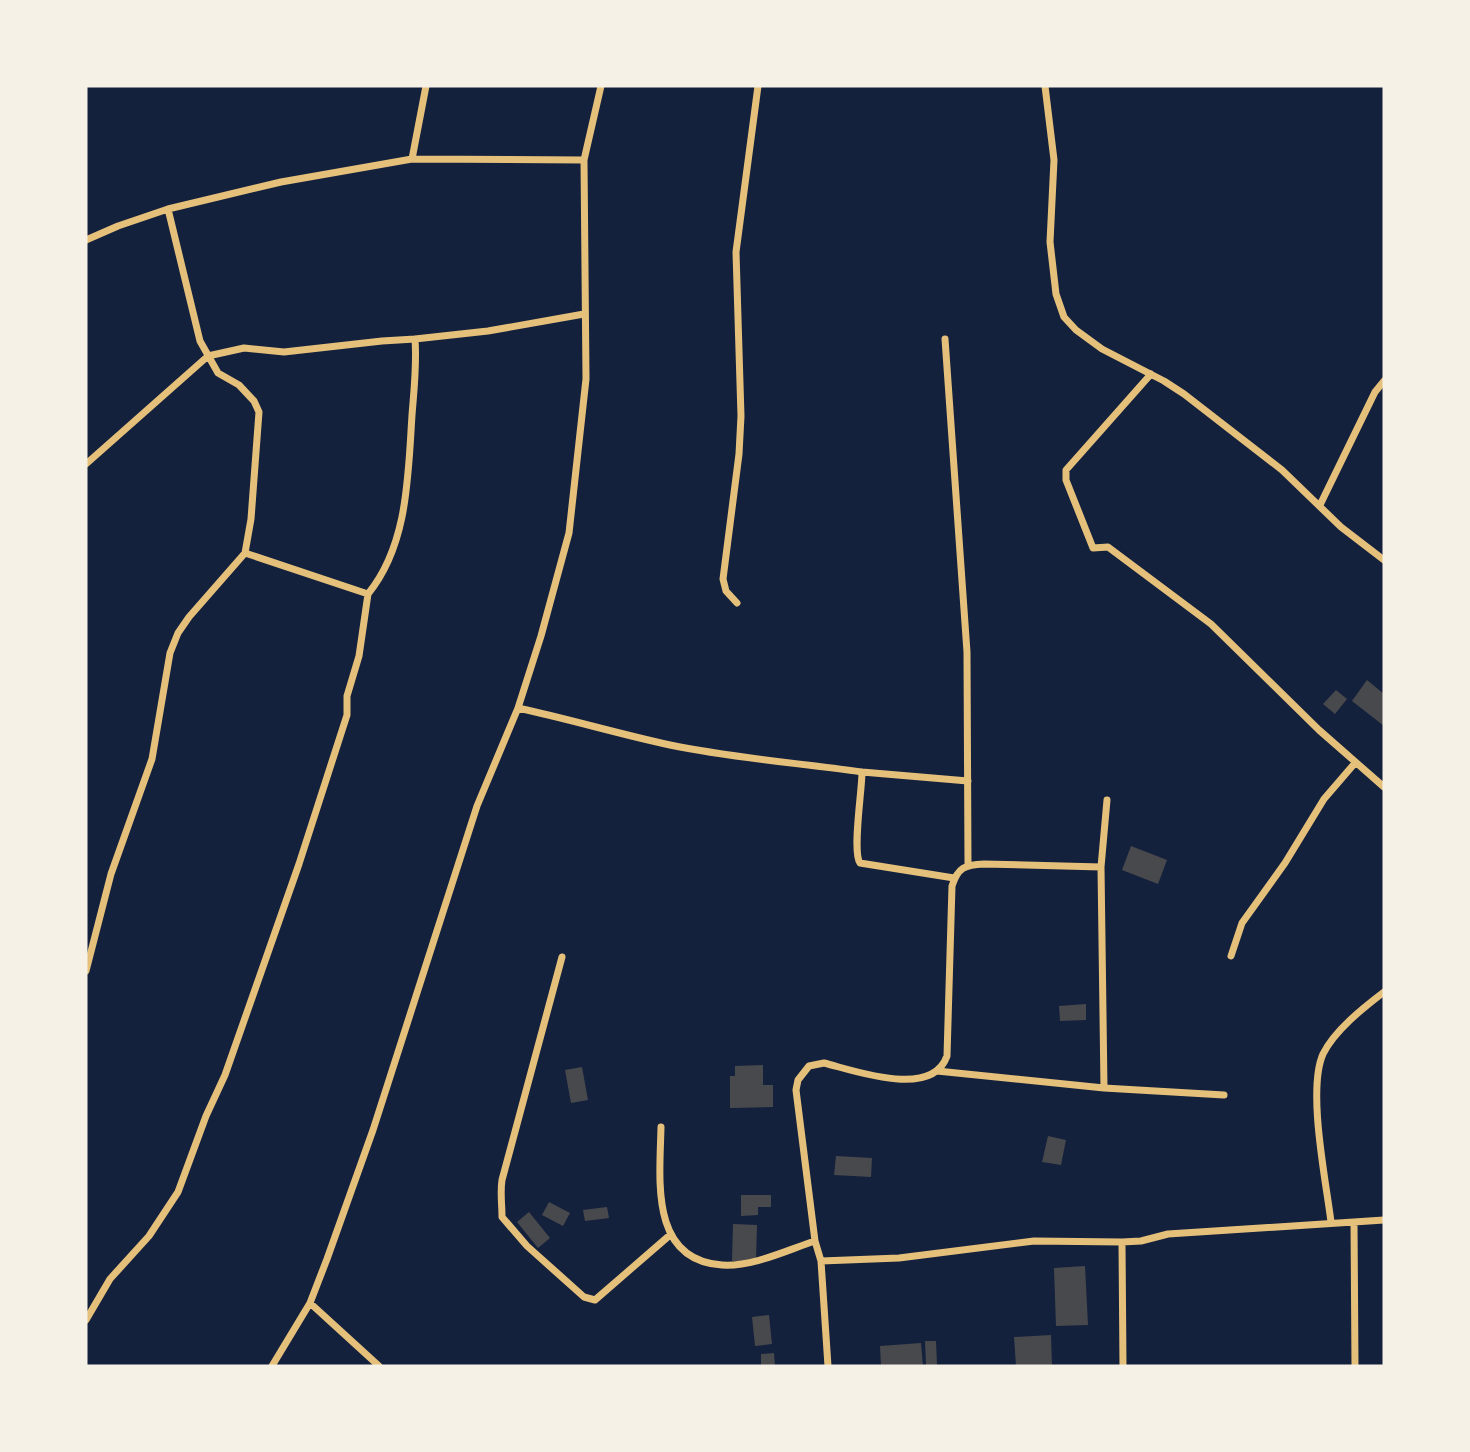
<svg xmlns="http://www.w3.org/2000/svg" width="1470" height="1452" font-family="Poppins,sans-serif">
<rect width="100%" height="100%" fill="#14213d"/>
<path fill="#48494c" d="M1367 680 1384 694V726L1352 701Z
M1336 690 1347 699 1335 714 1323 704Z
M1131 846 1167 860 1158 884 1122 870Z
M1086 1004V1020L1060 1021 1059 1006Z
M763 1065V1085H773V1107L730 1108V1076H735V1066Z
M582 1067 588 1100 571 1103 565 1070Z
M1048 1136 1066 1140 1061 1165 1042 1162Z
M836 1156 872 1158 871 1177 834 1175Z
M741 1195H771V1207H758V1215L741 1216Z
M549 1202 570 1213 563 1226 542 1215Z
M607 1207 609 1218 585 1221 583 1210Z
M529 1212 550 1238 538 1248 517 1222Z
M733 1224 757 1225 756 1262 732 1261Z
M1085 1266 1088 1325 1056 1326 1054 1268Z
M769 1315 772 1344 755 1346 752 1317Z
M1051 1335 1052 1366H1016L1014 1337Z
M925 1341H936L937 1365 926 1366Z
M921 1343 923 1366H881L880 1346Z
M774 1353 775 1366H761V1354Z"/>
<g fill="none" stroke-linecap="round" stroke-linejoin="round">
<path stroke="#e5c07b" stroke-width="7" d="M1045 86 1054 160 1050 242 1056 294 1064 317 1076 330 1102 349 1164 381 1184 394 1282 470 1341 527 1384 560
M412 159 426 86
M86 240 118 226 168 209 281 182 412 159 584 160
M945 339 967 652 968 865
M1151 374 1066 470V480L1093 548 1108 547 1211 624 1319 730 1384 787
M86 464 208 356 244 348 284 352 382 341 415 339
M1320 505 1375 392 1384 381
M368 594C408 545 408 476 412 415 414 389 417 365 415 339L488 331 584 314
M737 603 726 591 723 579 739 454 741 416 736 252 758 86
M518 708C569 719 619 734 670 745 733 758 798 763 862 772 862 791 852 852 860 863L954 878
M862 772 968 781
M1231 956 1242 923 1285 863 1324 799 1355 763
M562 957 502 1180C500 1192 502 1204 502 1217L527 1246 584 1297 595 1300 670 1235
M86 971 111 874 152 759 170 653 178 633 189 617 245 553 251 519 259 412 254 401 239 385 218 373 200 341 168 209
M937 1071 1104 1088 1224 1095
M1104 1088 1101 867 1107 800
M661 1127C660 1179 649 1260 722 1265 753 1267 787 1250 815 1241
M1331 1222C1326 1181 1307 1090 1323 1054 1335 1030 1363 1008 1384 992
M1354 1222 1355 1366
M821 1261 899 1258 1034 1241 1122 1242
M310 1303 379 1366
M86 1320 110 1279 149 1236 178 1192 206 1116 225 1075 299 864 347 715V696L359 656 368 594 245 553
M272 1366 310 1303 327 1259 373 1130 477 806 518 708 541 636 569 533 586 379 584 160 601 86
M828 1366 821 1261 815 1241 796 1090 798 1080 809 1066 824 1063C856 1071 932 1099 947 1056L952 886C958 867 965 865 984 864L1101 867
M1123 1366 1122 1242 1141 1241 1168 1234 1384 1220"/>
</g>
<rect width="1470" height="1452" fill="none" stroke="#f6f1e7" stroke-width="175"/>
</svg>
